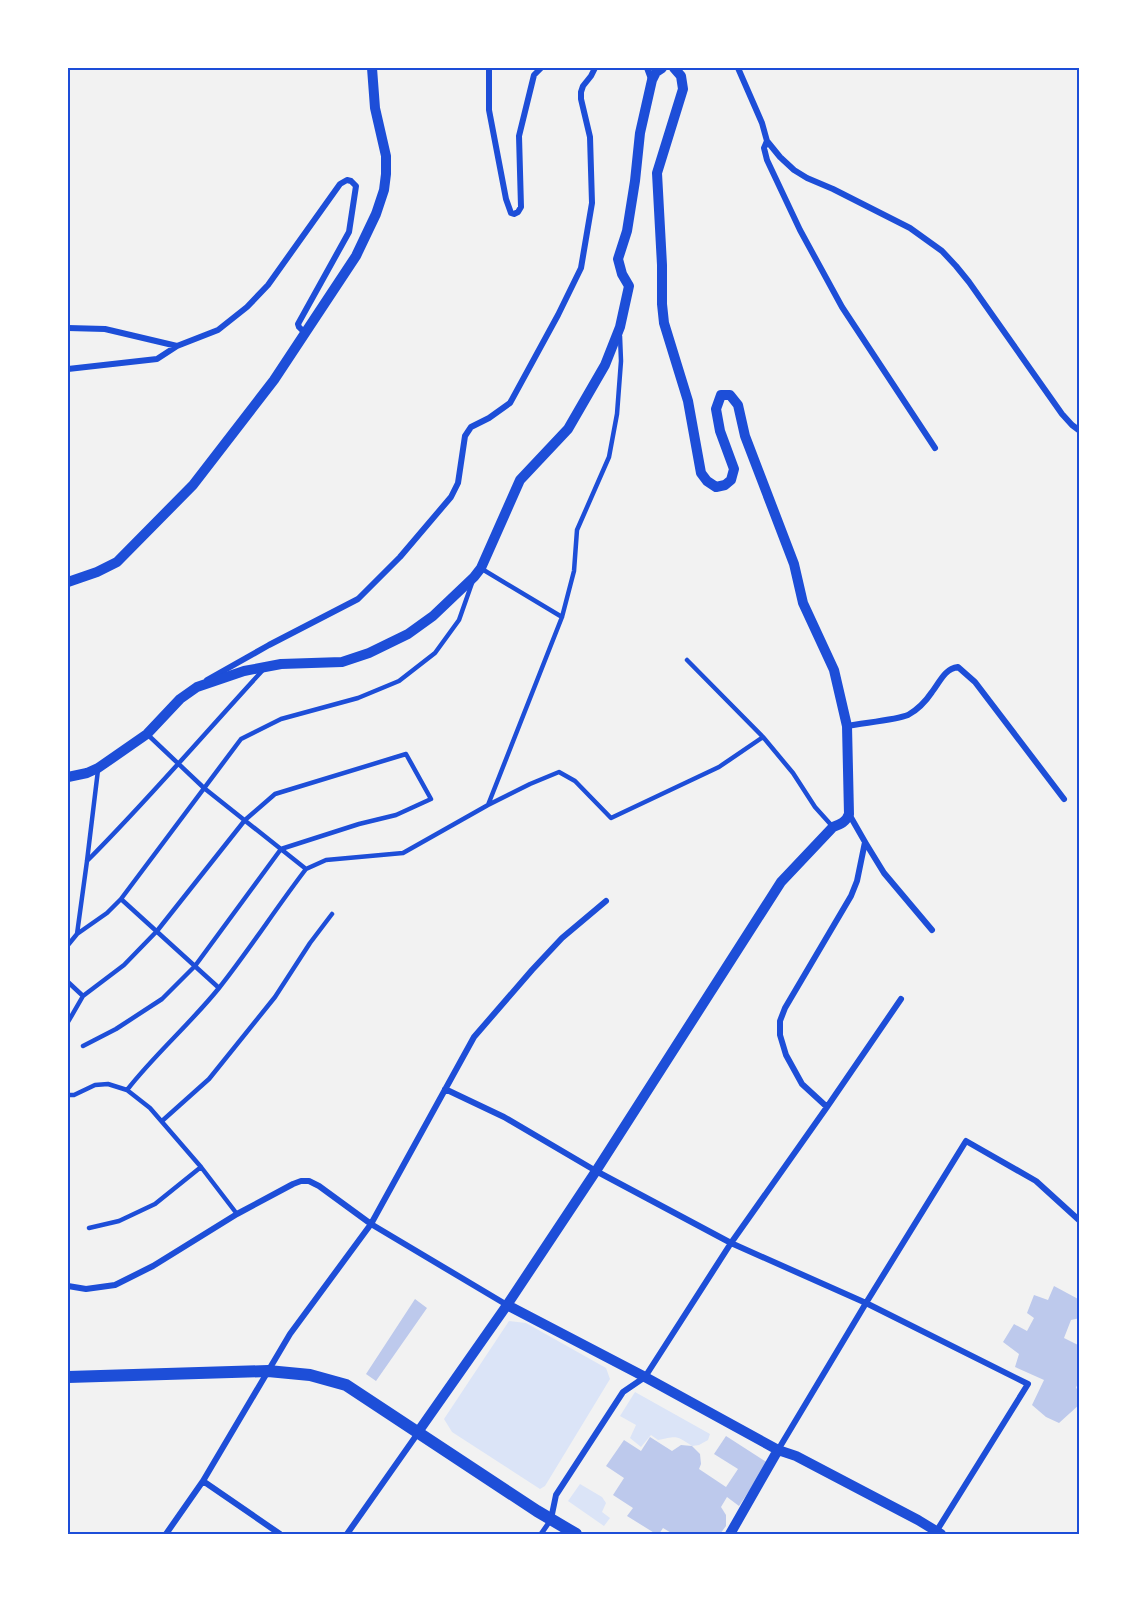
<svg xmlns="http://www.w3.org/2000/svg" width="1147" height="1602" font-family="'Source Sans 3',sans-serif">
<rect width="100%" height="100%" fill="#f2f2f2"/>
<path fill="#dbe4f7" d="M509 1321 526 1323 606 1368 610 1379 545 1486 540 1489 452 1432 444 1419Z
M635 1392 710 1434 708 1440 699 1445 692 1446C676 1435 677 1436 658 1440L651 1435 641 1447 630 1438 636 1425 620 1416Z
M580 1484 602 1497 606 1503 602 1512 610 1518 604 1526 568 1501Z"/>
<path fill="#bdc9ec" d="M1054 1286 1080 1300V1318L1071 1320 1064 1338 1080 1346V1377L1076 1388 1080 1391V1404L1059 1423 1046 1417 1032 1405 1044 1380 1015 1367 1019 1354 1003 1342 1014 1324 1027 1331 1034 1318 1027 1313 1034 1295 1048 1300Z
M415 1299 427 1308 376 1381 366 1374Z
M726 1436 768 1463 739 1506 727 1497 721 1507 726 1515V1526L720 1534H673L663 1528 659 1534H656L627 1516 633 1508 613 1495 624 1478 606 1466 624 1440 641 1451 650 1437 672 1451 681 1445 692 1446 700 1454 701 1464 699 1469 726 1487 738 1469 714 1454Z"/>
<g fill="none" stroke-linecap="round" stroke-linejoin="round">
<path stroke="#1d4ed8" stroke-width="4.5" d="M482 569 562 617
M687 660 763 737 793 773 815 807 833 827
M147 734 204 788 306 869
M488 805 562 617 574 571 577 530 609 457 617 414 621 361 620 336
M87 861C148 800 204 734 262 671
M121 899 219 988
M77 934 107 913 121 899 241 739 281 719 358 698 399 681 435 653 459 620 472 583
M68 945 77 934 87 861 98 770
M68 982 83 996
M68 1022 83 996 124 965 157 931 245 820 275 794 406 754 431 799 396 815 359 824 281 849 195 966 162 999 116 1029 83 1046
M127 1090C155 1054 190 1024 219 988 250 949 276 908 306 869L326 860 403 853 488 805 530 784 559 772 575 781 611 818 719 767 763 737
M68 1095H74L95 1085 108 1084 127 1090 150 1108 201 1167 237 1214
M162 1121 209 1079 275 997 310 943 332 914
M89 1228 119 1221 155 1204 201 1167"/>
<path stroke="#1d4ed8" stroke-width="5" d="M541 1534 550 1521"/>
<path stroke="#1d4ed8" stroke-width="6" d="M489 68V110L506 199 511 213 514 214 518 212 521 207 519 136 534 75 541 68
M647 68 651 79
M738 68 762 123 767 141 780 157 794 170 807 178 833 189 910 228 942 251 956 266 969 282 1062 414 1072 425 1080 431
M767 141 764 148 767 160 800 230 842 307 935 448
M68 328 105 329 177 346
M68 369 157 359 177 346 218 330 247 307 268 285 340 184 347 180 351 181 356 186 349 232 298 324 299 327 305 333
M207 680 269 645 358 599 400 557 451 497 458 483 465 436 471 427 489 418 510 403 558 315 581 268 592 203 590 137 581 99V92L583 86 591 76 595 68
M847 726C861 723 896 720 908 715 917 710 926 701 932 692 940 682 944 669 958 667L975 682 1064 799
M849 814 865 842 884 873 932 930
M445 1089 504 1117 596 1171 731 1243 866 1303 1028 1384 936 1532
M827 1107 802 1084 786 1055 780 1035V1021L785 1008 851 896 857 881 865 842
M68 1286 86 1289 115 1285 153 1266 237 1214 293 1184 301 1181H309L319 1186 371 1224 507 1305
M778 1450 866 1303 966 1141 1036 1181 1080 1221
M203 1481 280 1534
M551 1519 556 1495 623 1392 645 1377 731 1243 827 1107 901 999
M166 1534 203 1481 290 1334 371 1224 474 1037 532 970 562 938 606 901
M347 1534 418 1433"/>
<path stroke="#1d4ed8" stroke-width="10" d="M68 582 97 572 117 562 193 485 274 380 356 256 376 214 384 190 386 174V156L375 108 372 68
M68 777 87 773 98 768 147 734 180 699 197 687 244 671 281 664 342 662 369 653 408 634 433 616 474 577 481 568 520 480 568 429 605 365 620 327 629 286 622 274 618 259 627 231 635 181 640 133 652 80 656 72 662 68
M507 1305 645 1377 778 1450 796 1456 918 1520 941 1534
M418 1432 507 1305 596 1171 781 882 833 827C841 824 846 822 849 814L847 726 834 670 803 603 794 564 745 436 738 405 730 395H721L716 409 720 431 734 469 731 480 725 485 716 487 707 481 701 473 688 401 664 323 662 304V265L657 173 683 89 681 76 674 68
M730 1534 778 1450"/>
<path stroke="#1d4ed8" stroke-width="12" d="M68 1377 268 1371 310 1375 346 1385 537 1511 576 1534"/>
</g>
<rect width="1147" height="1602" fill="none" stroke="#ffffff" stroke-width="138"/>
<rect x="69" y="69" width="1009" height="1464" fill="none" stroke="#1d4ed8" stroke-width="2"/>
</svg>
